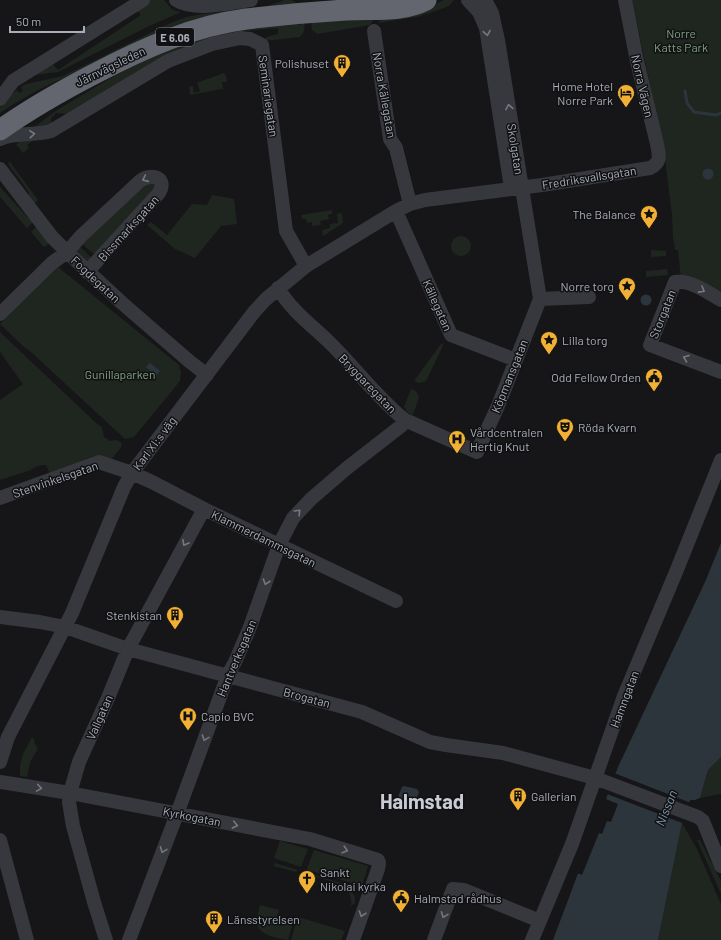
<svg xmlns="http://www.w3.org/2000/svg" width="721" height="940" font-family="Barlow,sans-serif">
<rect width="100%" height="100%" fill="#161618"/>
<path fill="#1e261f" d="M150 0H164L173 10 181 12 147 27 58 72 35 75 52 63 58 70 141 15 137 10Z
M284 0H292L300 6 91 65 42 88 17 102 0 113V107L4 105 8 97 17 90 19 93 23 91 21 87 26 84 63 76 164 26C173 22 182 18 191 16 221 10 255 13 284 0Z
M444 0H454L450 5 447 7 417 17 378 23 381 19 421 11Z
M632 0H721V296L681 278 678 250H675L673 237 672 215 664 151Z
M374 19 370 25 317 34 312 30 311 20Z
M301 21 298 24 300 25 304 21C305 28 305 32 300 37L264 41 263 40 267 37 278 34V28L244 31 223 36 69 114 56 113 51 118V125L29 131 57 110 136 63 209 33Z
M224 73 226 76 227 82H222L223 88H227L190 95 189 87 193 86 194 93 200 91 197 83 199 82Z
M24 139H36L27 145 29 148 23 153 16 144Z
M10 162 38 200 34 204 31 201 28 191 10 167 8 163Z
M151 181 155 185 156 190 96 256 80 242Z
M0 187 32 222V223L27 228 0 197Z
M212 195 234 199 237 224 221 226 195 258 175 249 147 225 151 222 167 235 192 204 207 205Z
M332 210V214L328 215 329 219 320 221 321 225 312 226V222L307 223 306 219H302L301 215Z
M342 213 343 223 323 236 322 230 330 228V224L338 223 337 214Z
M36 227 50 243 45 247 43 246 31 232Z
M451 246a10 10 0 1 1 20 0a10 10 0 1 1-20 0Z
M78 245 94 260 87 264 77 252Z
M651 250 666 251V256L651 257Z
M58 267 179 365 181 372 180 381 134 437 125 439 31 352 23 346 0 324Z
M667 269 668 275 646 277V271Z
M0 332 96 423 102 427 104 437 110 441 117 440 122 443 121 447 111 460 97 456 92 457 86 459 77 466 50 474 46 465C41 465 33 467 31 470L0 480V400L23 384 0 352Z
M443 343 442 348 426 381 419 383 414 381 440 345Z
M411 389 416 391 419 397 413 415 407 412 404 407Z
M32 737 34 739 35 744 38 749 30 762 27 777 20 776V766L23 754Z
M721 757V794L700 798 708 770Z
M682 823 696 847 721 904V940H658Z
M697 840H700L721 881V894Z
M280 841 308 849 301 867 274 858Z
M314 850 368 866 362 886 308 870 307 868Z
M275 863 298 870 296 872 273 866Z
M308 873 348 885 355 897V903L351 906C355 883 325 880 308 875Z
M260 905 279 910 277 917 293 922 288 940C277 938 256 935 257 921 257 916 259 910 260 905Z
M298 917 345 931 341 940H291Z"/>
<path fill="#2c353c" d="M702.5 174a5.5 5.5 0 1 1 11 0a5.5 5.5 0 1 1-11 0Z
M640.5 300a5.5 5.5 0 1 1 11 0a5.5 5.5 0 1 1-11 0Z
M150 363 160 371 156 376 146 367Z
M721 543V757L708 770 700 798 695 800H690L682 823 658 940H553L618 767 705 582Z
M404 786 417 789 419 792 413 807 410 808 397 805 396 802 402 787Z"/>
<path fill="#161618" d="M614 773 691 803 684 822 682 823 607 794Z
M605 796H607L606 799 618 804 611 822 607 821 602 834 599 833 582 875 577 873Z"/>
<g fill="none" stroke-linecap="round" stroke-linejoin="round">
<path stroke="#2c353c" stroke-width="3" d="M685 91 687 103 694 112 716 115 721 113"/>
<path stroke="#37383d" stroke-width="14" d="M176 0C196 12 228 3 251 0
M468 0 479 12 486 28 511 188
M374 31 390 139 396 148 410 204
M0 99 13 81 143 0
M0 139C16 132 34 136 51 131L168 61 212 44 240 38 250 39 262 45 286 231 306 266
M0 169 52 237 67 252 122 303 189 361 207 375
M396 211 451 335 516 360
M278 288C291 310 310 324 328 341 355 367 376 397 405 420L477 452 498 406 540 299 498 40 492 13 485 0
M540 299 589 297
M721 300C707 292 691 280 675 282L650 345 721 372
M0 314 52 263 67 252 81 236 140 181C152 172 168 178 159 193L87 272
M0 498 99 462 132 473 152 482 204 509 396 601
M0 617 40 622 65 627 128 649 362 712 430 742 446 745 503 753 595 778 698 817 703 821 721 866
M0 762 8 737 72 613 124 487 132 473 254 312 266 299 306 266 396 211 410 204 425 200 542 185 650 168C662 162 659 155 657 144L637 61 625 0
M0 782 70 793 310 839 378 860 379 863 378 869 353 940
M0 840 27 940
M106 940 94 902 73 826 69 802 70 793 79 762 108 698 128 649 204 509
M129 940 177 814 228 675 235 662 250 627 279 545 293 518 311 499 347 468 401 426 405 420
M434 940 453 889 464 890 540 921
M532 940 572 844 624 696 676 572 721 460"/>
<path stroke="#63666e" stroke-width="21" d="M0 130C31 108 63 90 96 73 144 48 193 26 246 19 279 15 312 12 346 10 373 8 400 13 426 0"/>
</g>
<defs><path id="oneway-chevron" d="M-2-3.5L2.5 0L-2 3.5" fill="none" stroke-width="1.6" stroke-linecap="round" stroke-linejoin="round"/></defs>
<g stroke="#757881">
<use href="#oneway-chevron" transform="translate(487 33) rotate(80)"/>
<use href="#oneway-chevron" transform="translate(509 107) rotate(-100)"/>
<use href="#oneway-chevron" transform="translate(32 134) rotate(-5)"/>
<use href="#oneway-chevron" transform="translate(145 179) rotate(156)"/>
<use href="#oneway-chevron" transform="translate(702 290) rotate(29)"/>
<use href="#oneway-chevron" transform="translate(686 358) rotate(-159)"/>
<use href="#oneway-chevron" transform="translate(298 512) rotate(-45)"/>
<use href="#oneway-chevron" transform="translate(185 543) rotate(119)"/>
<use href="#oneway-chevron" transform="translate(266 582) rotate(109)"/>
<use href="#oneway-chevron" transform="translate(205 738) rotate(110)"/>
<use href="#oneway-chevron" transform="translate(39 788) rotate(9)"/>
<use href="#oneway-chevron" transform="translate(235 825) rotate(11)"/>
<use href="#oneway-chevron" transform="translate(163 850) rotate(111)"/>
<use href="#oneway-chevron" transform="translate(345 850) rotate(17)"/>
<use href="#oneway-chevron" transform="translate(362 914) rotate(109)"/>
<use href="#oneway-chevron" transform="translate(444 915) rotate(111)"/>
</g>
<defs>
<symbol id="building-pin" viewBox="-11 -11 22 30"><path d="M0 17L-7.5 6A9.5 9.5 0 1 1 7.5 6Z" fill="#f2b134" stroke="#111113"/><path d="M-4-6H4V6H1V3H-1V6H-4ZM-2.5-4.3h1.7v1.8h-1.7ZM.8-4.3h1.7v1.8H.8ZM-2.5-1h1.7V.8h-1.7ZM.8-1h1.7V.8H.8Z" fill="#111"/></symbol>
<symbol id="hotel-pin" viewBox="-11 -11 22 30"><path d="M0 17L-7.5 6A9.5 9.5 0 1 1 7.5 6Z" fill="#f2b134" stroke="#111113"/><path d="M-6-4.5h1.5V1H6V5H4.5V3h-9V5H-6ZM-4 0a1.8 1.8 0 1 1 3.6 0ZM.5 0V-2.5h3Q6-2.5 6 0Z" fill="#111"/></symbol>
<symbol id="sight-pin" viewBox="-11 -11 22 30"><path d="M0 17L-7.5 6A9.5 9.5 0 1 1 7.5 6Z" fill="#f2b134" stroke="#111113"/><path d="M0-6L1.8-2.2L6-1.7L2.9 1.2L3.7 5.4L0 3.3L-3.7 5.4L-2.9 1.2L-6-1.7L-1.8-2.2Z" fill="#111"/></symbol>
<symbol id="civic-pin" viewBox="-11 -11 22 30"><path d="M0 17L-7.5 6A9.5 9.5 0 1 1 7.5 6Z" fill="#f2b134" stroke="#111113"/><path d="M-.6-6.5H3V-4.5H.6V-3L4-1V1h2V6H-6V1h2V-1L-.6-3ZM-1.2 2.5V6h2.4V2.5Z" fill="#111"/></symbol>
<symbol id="theatre-pin" viewBox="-11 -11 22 30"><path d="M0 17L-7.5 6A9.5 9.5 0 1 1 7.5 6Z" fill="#f2b134" stroke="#111113"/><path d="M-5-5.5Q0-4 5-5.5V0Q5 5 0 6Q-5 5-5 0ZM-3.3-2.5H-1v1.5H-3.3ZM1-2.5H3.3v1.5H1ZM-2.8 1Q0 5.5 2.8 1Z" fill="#111"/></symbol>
<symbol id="hospital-pin" viewBox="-11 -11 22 30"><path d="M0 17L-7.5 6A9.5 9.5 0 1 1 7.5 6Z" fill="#f2b134" stroke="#111113"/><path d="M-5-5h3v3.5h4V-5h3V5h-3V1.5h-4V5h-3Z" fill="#111"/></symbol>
<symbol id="church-pin" viewBox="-11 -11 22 30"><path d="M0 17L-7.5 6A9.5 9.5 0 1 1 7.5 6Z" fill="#f2b134" stroke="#111113"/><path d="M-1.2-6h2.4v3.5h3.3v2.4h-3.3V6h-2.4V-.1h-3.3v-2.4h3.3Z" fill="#111"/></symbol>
</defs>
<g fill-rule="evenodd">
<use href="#building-pin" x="332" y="53" width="20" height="27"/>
<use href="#hotel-pin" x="616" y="83" width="20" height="27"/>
<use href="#sight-pin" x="639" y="204" width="20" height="27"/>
<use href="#sight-pin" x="617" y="276" width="20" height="27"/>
<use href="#sight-pin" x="539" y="330" width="20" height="27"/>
<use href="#civic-pin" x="644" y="367" width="20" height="27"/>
<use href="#theatre-pin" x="555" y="417" width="20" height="27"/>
<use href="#hospital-pin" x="447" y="429" width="20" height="27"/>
<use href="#building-pin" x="165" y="605" width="20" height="27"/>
<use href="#hospital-pin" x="178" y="706" width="20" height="27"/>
<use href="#building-pin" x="508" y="786" width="20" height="27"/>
<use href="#church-pin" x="297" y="869" width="20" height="27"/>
<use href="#civic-pin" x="391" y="888" width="20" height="27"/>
<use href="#building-pin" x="204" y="909" width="20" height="27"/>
</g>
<g text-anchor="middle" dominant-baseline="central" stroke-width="3" stroke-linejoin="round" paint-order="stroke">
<rect fill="#111113" stroke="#7b7e86" stroke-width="1" x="156" y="28" width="38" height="18" rx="3"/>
<g font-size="11" font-weight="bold" fill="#a8adb8">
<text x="175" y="37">E 6.06</text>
</g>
<g font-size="12" fill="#7fa381" stroke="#111113">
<text x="681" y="33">Norre<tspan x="681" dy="14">Katts Park</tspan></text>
<text x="120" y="374">Gunillaparken</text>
</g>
<g font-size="12" fill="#a8adb8" stroke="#111113" text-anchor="start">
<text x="329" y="63" text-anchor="end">Polishuset</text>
<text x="613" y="86" text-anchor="end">Home Hotel<tspan x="613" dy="14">Norre Park</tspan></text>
<text x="636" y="214" text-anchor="end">The Balance</text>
<text x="614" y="286" text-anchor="end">Norre torg</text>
<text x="562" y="340">Lilla torg</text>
<text x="641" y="377" text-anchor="end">Odd Fellow Orden</text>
<text x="578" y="427">Röda Kvarn</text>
<text x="470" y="432">Vårdcentralen<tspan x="470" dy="14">Hertig Knut</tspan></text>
<text x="162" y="615" text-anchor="end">Stenkistan</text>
<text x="201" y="716">Capio BVC</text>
<text x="531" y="796">Gallerian</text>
<text x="320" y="872">Sankt<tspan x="320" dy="14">Nikolai kyrka</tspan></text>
<text x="414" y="898">Halmstad rådhus</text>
<text x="227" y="919">Länsstyrelsen</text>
</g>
<g font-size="12" fill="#a8adb8" stroke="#111113">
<text transform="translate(110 66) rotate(-26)">Järnvägsleden</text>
<text transform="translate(643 86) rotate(77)">Norra Vägen</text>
<text transform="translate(385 95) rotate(80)">Norra Källegatan</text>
<text transform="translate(269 96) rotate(82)">Seminariegatan</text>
<text transform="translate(516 149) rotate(81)">Skolgatan</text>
<text transform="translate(589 177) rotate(-9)">Fredriksvallsgatan</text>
<text transform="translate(128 228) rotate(-48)">Bissmarksgatan</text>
<text transform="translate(96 279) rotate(43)">Fogdegatan</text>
<text transform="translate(438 305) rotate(66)">Källegatan</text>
<text transform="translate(662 314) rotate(-68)">Storgatan</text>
<text transform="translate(509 376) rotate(-68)">Köpmansgatan</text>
<text transform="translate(368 383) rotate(46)">Bryggaregatan</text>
<text transform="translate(154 443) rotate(-53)">Karl XI:s väg</text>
<text transform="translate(55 479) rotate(-19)">Stenvinkelsgatan</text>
<text transform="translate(264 538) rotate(26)">Klammerdammsgatan</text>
<text transform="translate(236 658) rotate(-67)">Hantverksgatan</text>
<text transform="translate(307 697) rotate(15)">Brogatan</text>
<text transform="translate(624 699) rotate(-69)">Hamngatan</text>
<text transform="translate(99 717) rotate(-66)">Vallgatan</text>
<text transform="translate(192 816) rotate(11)">Kyrkogatan</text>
</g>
<g font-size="13" font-style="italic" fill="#7f9bb3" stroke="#111113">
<text transform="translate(666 808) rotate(-68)">Nissan</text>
</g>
<g font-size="20" font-weight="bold" fill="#c9ccd4" stroke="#111113">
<text x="422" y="801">Halmstad</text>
</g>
</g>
<path d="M10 26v6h74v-6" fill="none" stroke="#a8adb8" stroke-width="2"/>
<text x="16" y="26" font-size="12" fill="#a8adb8" stroke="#111113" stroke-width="3" paint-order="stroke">50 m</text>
</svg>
